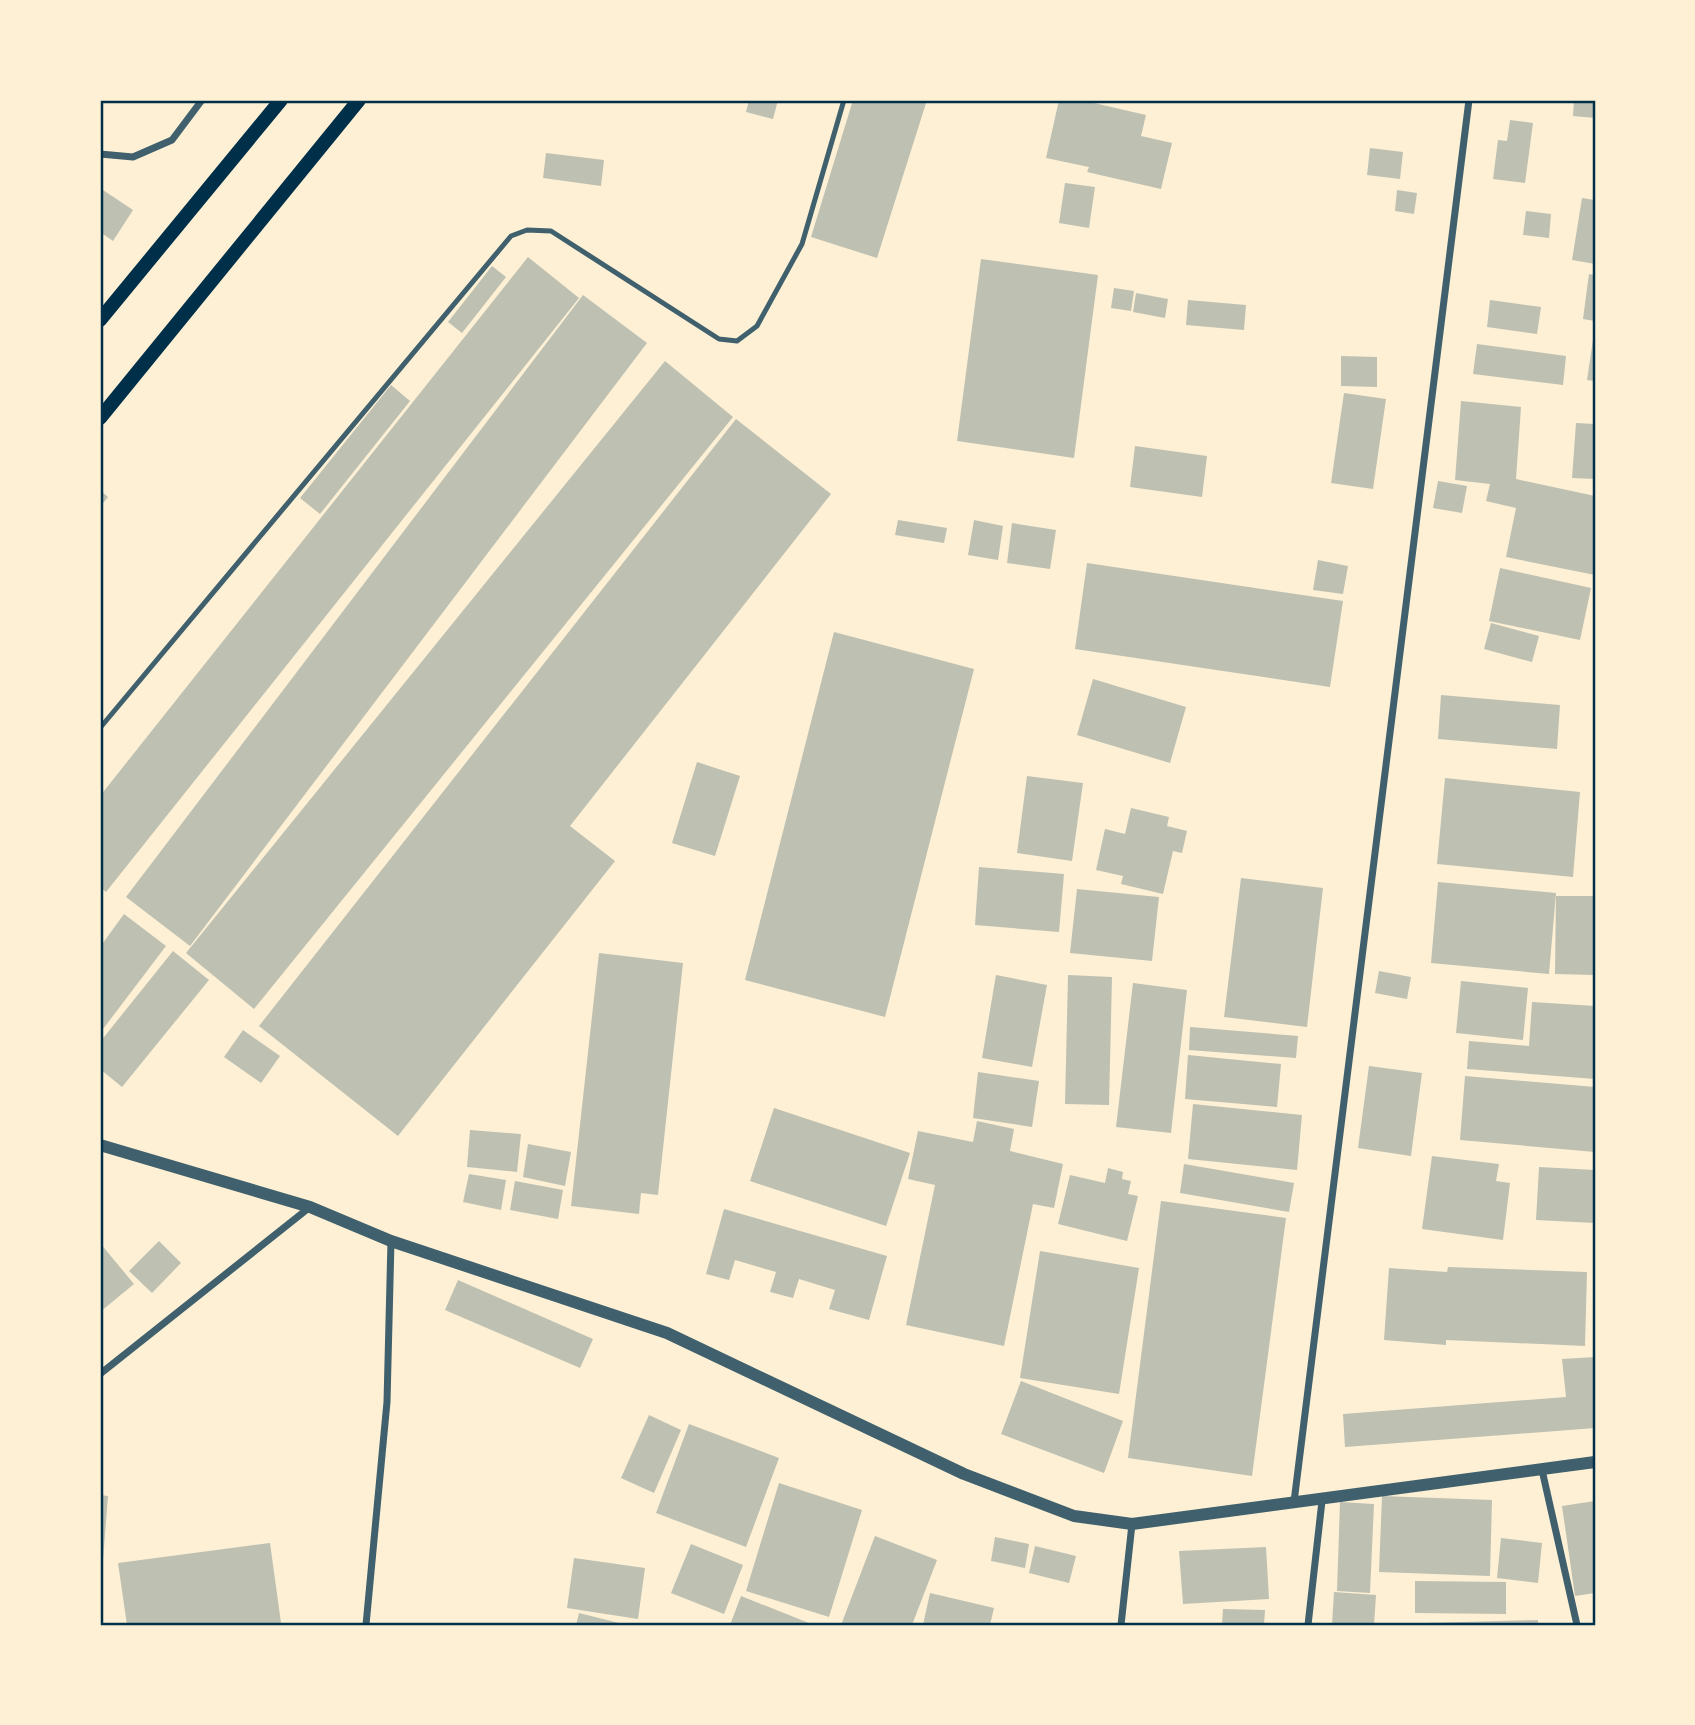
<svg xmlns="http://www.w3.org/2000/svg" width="1695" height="1725" font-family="Literata,serif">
<rect width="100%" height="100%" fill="#fdf0d5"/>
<path fill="#bec0b2" d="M749 100H778L773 119 746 112Z
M853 100H927L877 258 811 237Z
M1059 100H1081L1146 115 1141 136 1172 143 1161 189 1087 172 1089 167 1046 158Z
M1574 100H1595V118L1573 116Z
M1510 120 1533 123 1525 183 1493 179 1498 140 1507 141Z
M1370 148 1403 152 1400 179 1367 175Z
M546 153 604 160 601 186 543 178Z
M1065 183 1095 187 1089 228 1059 223Z
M100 188 133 210 113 241 100 232Z
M1397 190 1417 193 1414 214 1395 211Z
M1582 198 1595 200V264L1572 260Z
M1526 211 1551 214 1549 238 1523 235Z
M528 257 579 298 106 892 100 887V796Z
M981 259 1098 275 1074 458 957 441Z
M492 266 506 277 462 333 448 322Z
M1589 274 1595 275V321L1583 319Z
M1114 288 1134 291 1131 311 1111 308Z
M1136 293 1168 299 1165 318 1133 312Z
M583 295 647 343 190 946 126 897Z
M1188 300 1246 305 1244 330 1186 325Z
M1490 300 1541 307 1537 334 1487 327Z
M1594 333H1595V381L1587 380Z
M1477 344 1566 356 1563 385 1473 374Z
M1341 356 1377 357V387L1341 386Z
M665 361 733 417 254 1009 186 953Z
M391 385 410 401 320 514 300 498Z
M1344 393 1386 399 1373 489 1331 483Z
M1461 401 1521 407 1516 479 1595 496V575L1506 557 1516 508 1486 501 1490 484 1455 480Z
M736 419 831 494 570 826 615 861 398 1136 259 1026Z
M1576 423 1595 424V479L1572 478Z
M1135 446 1207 456 1202 497 1130 487Z
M1438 481 1467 486 1462 513 1433 508Z
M100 490 108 497 100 507Z
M898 520 947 528 944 543 895 535Z
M974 520 1003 526 998 560 968 555Z
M1012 523 1056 530 1050 569 1007 563Z
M1318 560 1348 566 1343 594 1313 590Z
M1087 563 1343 601 1330 687 1075 649Z
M1500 568 1591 588 1580 640 1489 621Z
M1491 623 1539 636 1532 662 1484 649Z
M834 632 974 669 885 1017 745 980Z
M1093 679 1186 707 1170 763 1077 735Z
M1441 695 1560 705 1557 749 1438 739Z
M697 762 740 776 715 856 672 843Z
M1027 776 1083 783 1072 861 1017 853Z
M1445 778 1580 792 1573 877 1437 864Z
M1131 808 1169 817 1167 826 1187 831 1182 853 1173 851 1163 894 1121 884 1123 876 1096 870 1105 829 1125 834Z
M979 867 1064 874 1059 932 975 925Z
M1241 878 1323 888 1307 1027 1224 1017Z
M1438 882 1556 893 1549 974 1431 963Z
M1077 889 1159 897 1152 961 1070 953Z
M1556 896H1595V975L1555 974Z
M124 914 166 946 100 1033V947Z
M173 951 209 980 122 1087 100 1069V1042Z
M599 953 683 963 658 1195 641 1193 639 1214 571 1206Z
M1379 971 1411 977 1407 999 1375 993Z
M996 975 1047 985 1032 1067 982 1058Z
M1068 975 1112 977 1109 1105 1065 1104Z
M1461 981 1528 988 1523 1040 1456 1033Z
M1133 983 1187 990 1171 1133 1116 1127Z
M1532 1002 1595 1006V1079L1467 1069 1469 1041 1529 1046Z
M1190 1027 1298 1036 1296 1058 1189 1050Z
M243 1030 280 1056 261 1083 224 1057Z
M1188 1055 1281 1064 1277 1107 1185 1099Z
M1369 1066 1422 1073 1411 1156 1358 1148Z
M978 1072 1039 1081 1032 1127 973 1118Z
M1465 1076 1595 1087V1152L1460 1140Z
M1193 1104 1302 1115 1297 1170 1188 1159Z
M774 1108 910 1153 886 1226 750 1181Z
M977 1121 1014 1129 1010 1151 1063 1164 1054 1208 1033 1204 1004 1346 906 1325 935 1185 908 1179 918 1131 973 1142Z
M470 1130 521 1134 517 1172 467 1167Z
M528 1144 571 1152 565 1186 523 1177Z
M1432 1156 1499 1164 1496 1181 1510 1183 1503 1240 1422 1229Z
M1184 1164 1294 1183 1289 1212 1180 1193Z
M1539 1167 1595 1170V1223L1536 1220Z
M1108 1168 1123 1172 1122 1179 1131 1181 1128 1194 1138 1196 1127 1241 1058 1224 1070 1175 1105 1183Z
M469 1174 506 1180 501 1210 463 1202Z
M515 1181 563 1190 558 1219 510 1210Z
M1161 1201 1286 1218 1252 1476 1128 1458Z
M724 1209 887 1256 869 1320 829 1309 835 1290 799 1279 793 1298 770 1292 776 1272 735 1260 729 1280 706 1274Z
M159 1241 181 1263 152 1293 129 1271Z
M100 1243 134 1284 100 1312Z
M1040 1251 1139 1268 1119 1394 1020 1378Z
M1448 1267 1587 1272 1585 1346 1446 1340V1345L1384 1340 1389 1268 1447 1272Z
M458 1280 593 1339 580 1368 445 1310Z
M1595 1357V1428L1345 1447 1343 1414 1566 1397 1562 1359Z
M1021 1381 1123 1421 1104 1473 1001 1434Z
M649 1415 681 1430 654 1493 621 1478Z
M689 1424 779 1458 746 1547 656 1513Z
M779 1483 862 1510 829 1617 746 1591Z
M100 1495 108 1496 102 1573H100Z
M1382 1496 1492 1500 1490 1576 1379 1572Z
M1595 1501V1593L1575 1596 1562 1506Z
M1340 1502 1374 1504 1370 1593 1337 1591Z
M875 1536 937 1560 912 1625H841Z
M995 1537 1029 1544 1025 1568 991 1561Z
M1501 1538 1542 1543 1538 1583 1497 1578Z
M270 1543 281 1623 127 1625 118 1563Z
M691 1544 743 1565 724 1614 671 1593Z
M1035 1546 1076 1556 1069 1583 1029 1573Z
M1266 1547 1269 1599 1183 1604 1179 1551Z
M574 1558 645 1568 638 1619 567 1608Z
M1415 1581 1506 1582V1614L1415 1613Z
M1334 1592 1376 1595 1374 1625H1332Z
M930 1593 994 1608 990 1625H923Z
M741 1596 814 1625H730Z
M1223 1609 1265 1610 1264 1625H1222Z
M579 1613 623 1624V1625H576Z
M1538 1620V1625H1425V1623Z"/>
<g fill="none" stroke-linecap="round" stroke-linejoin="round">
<path stroke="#3f606c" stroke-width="5" d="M100 728 511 236 527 230 551 231 719 339 737 341 757 326 802 244 844 100"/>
<path stroke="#3f606c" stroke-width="7" d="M100 154 133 157 172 140 202 100
M100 1374 310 1207
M1542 1470 1577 1625
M1294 1502 1469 100
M366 1625 387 1402 391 1241
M1121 1625 1132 1524
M1308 1625 1322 1501"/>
<path stroke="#3f606c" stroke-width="12" d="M100 1145 310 1207 391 1241 667 1333 964 1474 1074 1516 1132 1524 1595 1462"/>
<path stroke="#003049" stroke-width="14" d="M100 320 281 100
M100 418 359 100"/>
</g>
<rect width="1695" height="1725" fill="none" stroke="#fdf0d5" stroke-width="203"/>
<rect x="102" y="102" width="1492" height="1522" fill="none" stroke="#003049" stroke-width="2.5"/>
</svg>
